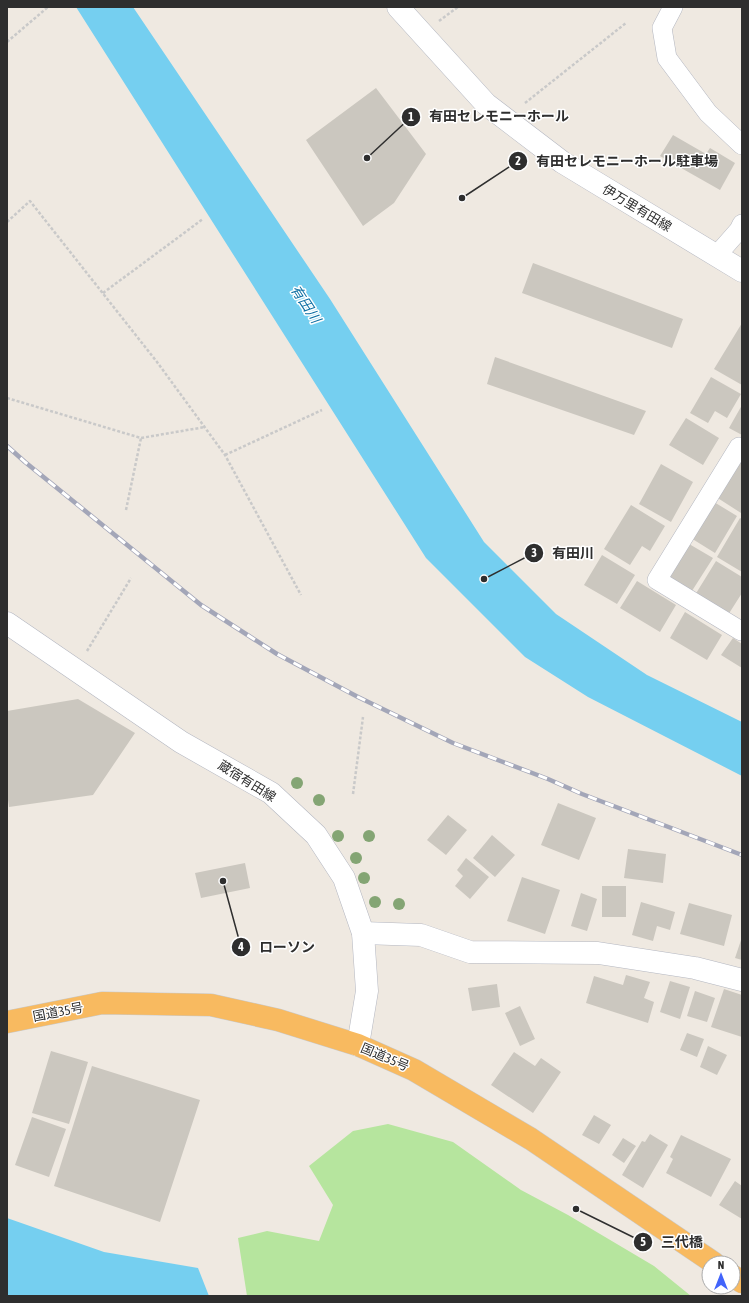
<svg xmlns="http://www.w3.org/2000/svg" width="749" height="1303" font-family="'Asap Condensed','Noto Sans JP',sans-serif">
<rect width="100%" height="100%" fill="#efe9e1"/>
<path fill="#b6e59e" d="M388 1124 453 1142 521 1190 568 1215 654 1266 691 1296H247L238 1238 267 1231 319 1241 333 1205 309 1166 353 1131Z"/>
<path fill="#75cff0" d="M76 7H133L330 299 484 542 556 614 647 675 742 722V776L588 697 525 657 426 558Z
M7 1218 104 1252 198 1268 209 1296H7Z"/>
<path fill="#cbc7bf" d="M376 88 426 154 394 203 363 226 306 140Z
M673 135 706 154 710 148 735 163 720 190 660 156Z
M533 263 683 319 672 348 522 293Z
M742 323V385L714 369Z
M495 357 646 411 634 435 487 384Z
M711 377 741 394 727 418 715 411 708 423 690 413Z
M742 405V435L729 428Z
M686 418 719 438 703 465 669 445Z
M737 458 742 462 741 513 713 495Z
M661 464 693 482 671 522 639 504Z
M709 499 737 516 715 553 686 535Z
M631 505 665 526 650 551 642 546 630 565 604 549Z
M740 518 742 519V572L717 557Z
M684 541 713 558 690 594 662 577Z
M602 555 635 575 617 604 584 585Z
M716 561 742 577V593L728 615 695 595Z
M637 581 676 605 660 632 620 608Z
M685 612 722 635 707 660 670 638Z
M733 638 742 644V668L721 655Z
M78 699 135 733 93 795 9 807 7 793V711Z
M558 803 596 818 579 860 541 845Z
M448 815 467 830 446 855 427 840Z
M492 835 515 855 495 877 473 858Z
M628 849 666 854 663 883 624 878Z
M466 858 489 877 470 899 455 886 463 876 457 870Z
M245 863 250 888 201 898 195 873Z
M522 877 560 890 545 934 507 921Z
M602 886H626V917H602Z
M581 893 597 899 587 931 571 926Z
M641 902 675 912 670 930 657 926 653 941 632 935Z
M689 903 732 915 724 946 680 934Z
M742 937V960L735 958Z
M626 975 650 982 644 998 654 1002 648 1023 586 1003 594 976 623 985Z
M670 981 690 987 680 1019 660 1012Z
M497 984 500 1007 472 1011 468 988Z
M724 989 742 995V1037L711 1027Z
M695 991 715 998 707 1022 687 1016Z
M520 1006 535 1039 520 1046 505 1013Z
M687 1033 704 1039 697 1057 680 1050Z
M708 1046 727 1055 717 1075 700 1067Z
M51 1051 88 1062 69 1124 32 1113Z
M514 1052 535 1066 541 1058 561 1072 533 1113 491 1085Z
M92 1066 200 1100 160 1222 54 1186Z
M594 1115 611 1125 599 1144 582 1135Z
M32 1117 66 1129 49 1177 15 1165Z
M650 1134 668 1145 643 1188 622 1175 642 1141 645 1142Z
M681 1135 731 1159 711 1197 666 1173 673 1159 670 1157Z
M623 1138 636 1146 624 1163 612 1155Z
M735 1181 742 1186V1219L719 1205Z"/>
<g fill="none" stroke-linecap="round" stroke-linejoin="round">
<defs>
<path id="minor" d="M673 7 662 28 667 58 708 113 742 145
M717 255 739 230 742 224
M742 450 739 447 657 580 741 631 742 630"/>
<path id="tertiary" d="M363 933 421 935 470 952 598 953 695 968 742 980"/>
<path id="secondary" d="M398 7 486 104 562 162 742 271
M7 623 181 742 271 793 316 835 344 878 363 933 367 991 358 1045"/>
<path id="trunk" d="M7 1022 102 1003 211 1005 278 1020 358 1045 414 1070 531 1139 714 1263
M733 1276 742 1282"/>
</defs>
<use href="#minor" stroke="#b4b7c1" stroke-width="20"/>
<use href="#tertiary" stroke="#b4b7c1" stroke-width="23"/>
<use href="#secondary" stroke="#b4b7c1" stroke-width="23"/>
<use href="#trunk" stroke="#c9c9c9" stroke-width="23"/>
<path stroke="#c9c9c9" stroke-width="2.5" stroke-dasharray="3 2" stroke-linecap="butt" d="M439 21 458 7
M7 42 48 7
M525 103 626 23
M7 222 30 201 157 362 225 455 301 595
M103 293 203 219
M7 398 141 438 205 427
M225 455 322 410
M126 510 141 438
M87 651 131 578
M353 794 363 717"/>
<use href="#minor" stroke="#fff" stroke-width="19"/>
<use href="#tertiary" stroke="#fff" stroke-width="22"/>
<use href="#secondary" stroke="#fff" stroke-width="22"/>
<use href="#trunk" stroke="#f8ba60" stroke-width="22"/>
<defs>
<path id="rail" d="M7 446 25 462 201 605 277 654 358 697 453 743 548 779 582 794 742 855"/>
</defs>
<use href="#rail" stroke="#a3a6b8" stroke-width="4.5"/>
<use href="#rail" stroke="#fff" stroke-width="3" stroke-dasharray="9" stroke-linecap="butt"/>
</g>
<g fill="#84a574">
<circle cx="297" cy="783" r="6"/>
<circle cx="319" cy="800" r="6"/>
<circle cx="338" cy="836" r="6"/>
<circle cx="369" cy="836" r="6"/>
<circle cx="356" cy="858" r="6"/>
<circle cx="364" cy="878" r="6"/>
<circle cx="375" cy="902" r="6"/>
<circle cx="399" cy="904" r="6"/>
</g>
<g text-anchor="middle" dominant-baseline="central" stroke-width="3" stroke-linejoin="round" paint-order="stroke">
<g font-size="13" fill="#2e2e2e" stroke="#fff">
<text transform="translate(637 208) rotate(31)">伊万里有田線</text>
<text transform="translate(247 781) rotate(32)">蔵宿有田線</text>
<text transform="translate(58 1012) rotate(-11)">国道35号</text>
<text transform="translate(385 1057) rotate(23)">国道35号</text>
</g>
<g font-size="14" font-style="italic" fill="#0d6fa3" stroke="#fff">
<text transform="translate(306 304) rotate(57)">有田川</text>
</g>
</g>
<path fill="none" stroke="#2e2e2e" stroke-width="1.5" d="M367 158L411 117M462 198L518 161M484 579L534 553M223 881L241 947M576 1209L643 1242"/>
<g fill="#2e2e2e" stroke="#fff" stroke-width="1.5">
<circle cx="367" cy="158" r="4"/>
<circle cx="462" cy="198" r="4"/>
<circle cx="484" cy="579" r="4"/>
<circle cx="223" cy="881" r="4"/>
<circle cx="576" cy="1209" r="4"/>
<circle cx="411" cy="117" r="10"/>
<circle cx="518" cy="161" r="10"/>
<circle cx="534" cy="553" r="10"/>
<circle cx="241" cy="947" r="10"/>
<circle cx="643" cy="1242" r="10"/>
</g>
<g font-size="12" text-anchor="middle" font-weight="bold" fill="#fff">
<text x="411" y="121">1</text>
<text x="518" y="165">2</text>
<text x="534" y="557">3</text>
<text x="241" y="951">4</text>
<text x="643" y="1246">5</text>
</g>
<g font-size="14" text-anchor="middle" font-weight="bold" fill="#2e2e2e" stroke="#fff" stroke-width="3" stroke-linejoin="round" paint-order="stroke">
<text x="499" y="121">有田セレモニーホール</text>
<text x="627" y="166">有田セレモニーホール駐車場</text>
<text x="573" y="558">有田川</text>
<text x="287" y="952">ローソン</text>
<text x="682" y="1247">三代橋</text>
</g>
<rect width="749" height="1303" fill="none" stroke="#2e2e2e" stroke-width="16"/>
<g transform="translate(721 1275)"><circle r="19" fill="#ffffff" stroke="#ababab"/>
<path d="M0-3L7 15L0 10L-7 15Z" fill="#4264fb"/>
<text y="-6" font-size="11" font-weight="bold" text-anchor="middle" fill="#2e2e2e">N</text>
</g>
</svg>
